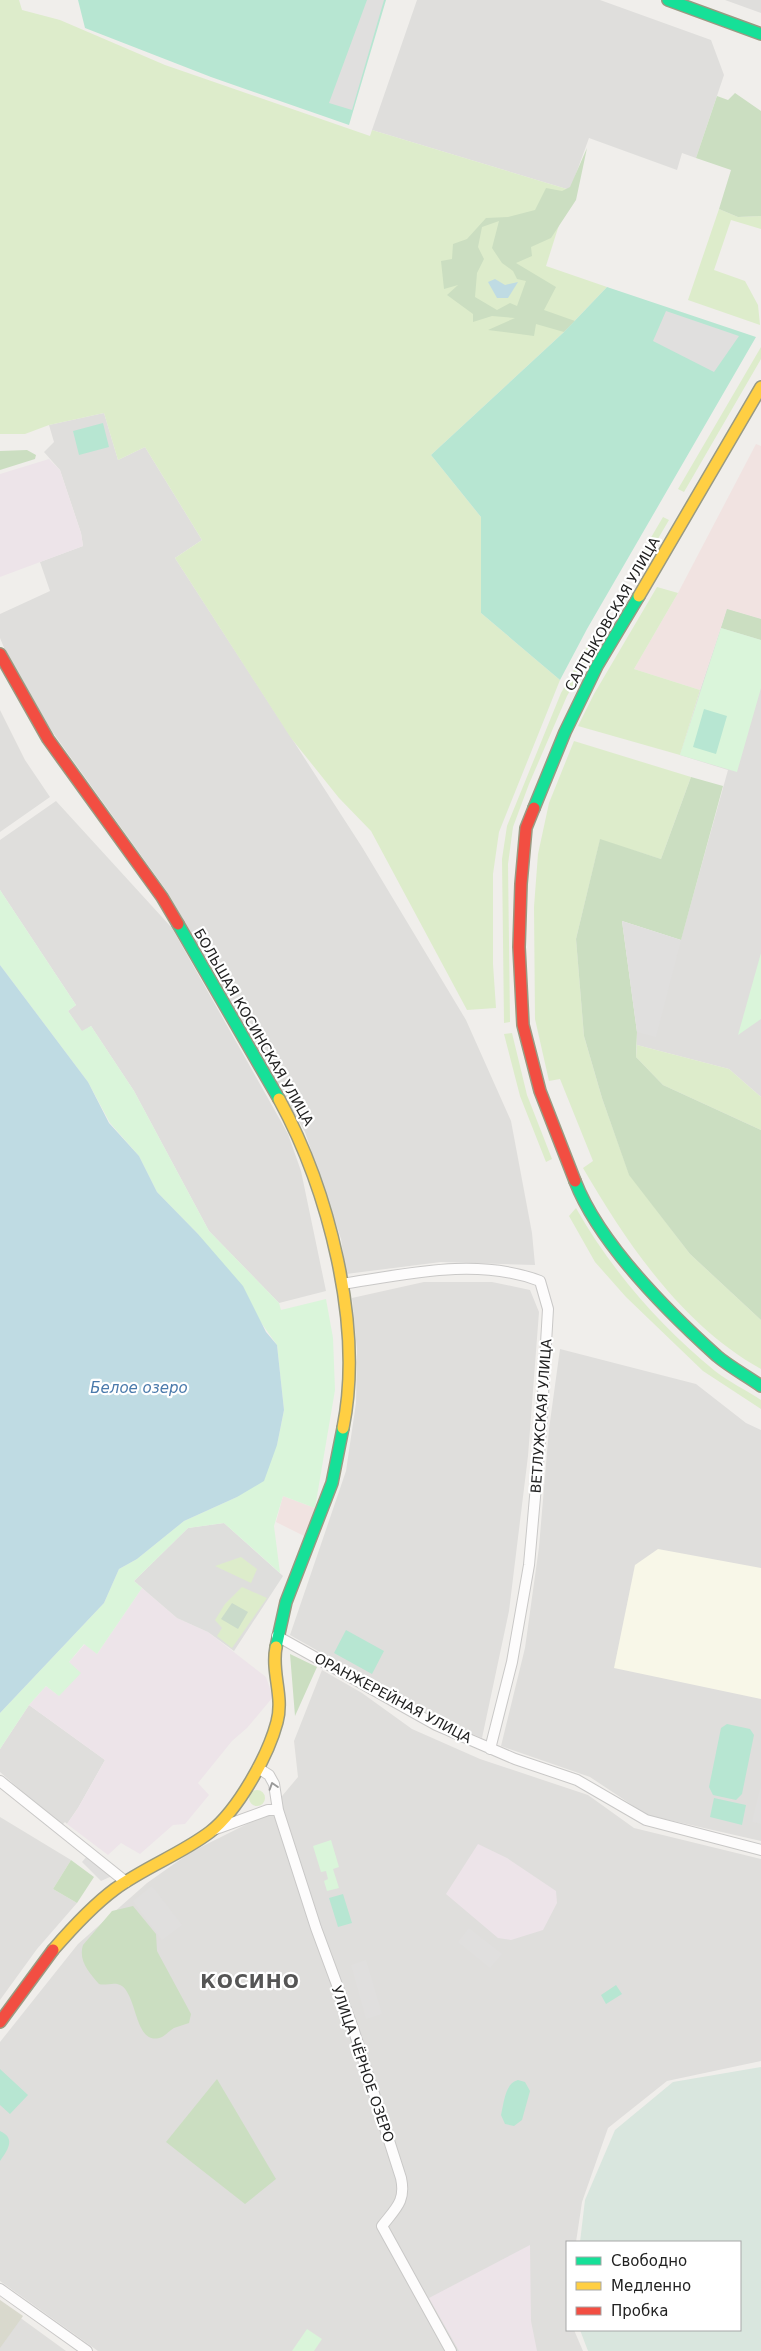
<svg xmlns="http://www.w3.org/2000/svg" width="761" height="2351" font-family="'DejaVu Sans',sans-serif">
<rect width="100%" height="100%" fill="#f0eeeb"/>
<path fill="#dfdedc" d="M417 0H600L711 40 724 75 696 158 682 153 677 170 589 138 570 190 372 130Z
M725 0H761V13Z
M104 413 118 460 145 447 202 540 175 558 362 847 466 1020 511 1121 532 1233 535 1265 441 1262 346 1274 341 1239 305 1132 168 893 51 730 5 650 0 638V614L50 591 40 562 83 546 81 533 60 470 44 452 54 442 49 425Z
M727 609 761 619V1097L729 1069 637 1045V1032L681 939 728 770 680 755 700 690Z
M0 710 25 760 50 797 0 832Z
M56 801 172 928 274 1109 288 1134 301 1171 326 1291 279 1303 209 1231 134 1091 91 1026 82 1032 68 1011 76 1005 0 890V840Z
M424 1282H492L530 1290 539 1312 528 1456 509 1611 482 1738 443 1722 290 1635 346 1471 356 1403 357 1350 352 1298Z
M560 1349 696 1384 746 1423 761 1430V1841L647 1815 590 1777 501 1746 525 1648 539 1547 549 1429Z
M322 1670 362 1693 412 1729 480 1759 588 1795 634 1828 761 1859V2061L667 2081 608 2128 582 2202 576 2242H567V2330H574L583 2351H98L0 2281V2042L78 1944 147 1883 191 1852 267 1814 298 1777 294 1741Z
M29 1705 105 1760 78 1808 67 1824 65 1822 61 1826 0 1772V1749Z
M0 1817 71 1860 53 1889 77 1903 37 1949 0 2000Z
M0 2303 66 2351H0Z"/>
<path fill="#f1e3e1" d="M756 444 761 446V619L727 609 700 690 634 669 678 593Z
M283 1496 315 1508 304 1536 276 1522Z"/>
<path fill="#ede4e9" d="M49 459 60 470 81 533 83 546 0 577V474Z
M142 1588 177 1618 208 1632 266 1677 273 1697 247 1728 232 1741 198 1783 209 1795 185 1824 173 1825 140 1854 121 1843 108 1855 67 1824 78 1808 105 1760 29 1705 46 1686 59 1696 69 1662 85 1644 97 1654Z
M478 1844 507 1858 556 1891 557 1903 543 1930 511 1940 498 1938 446 1894Z
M530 2245 531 2321 537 2351H459L429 2298Z"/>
<path fill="#f8f7e8" d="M658 1549 761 1568V1699L614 1668 635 1565Z"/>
<path fill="#dededc" d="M224 1523 283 1576 234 1651 208 1632 177 1618 134 1581 188 1528Z"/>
<path fill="#d9d9cd" d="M0 2300 23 2316 0 2348Z"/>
<path fill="#ddeccb" d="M0 0H19L22 10 60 20 165 65 370 136 372 130 570 190 546 266 607 287 564 332 431 455 481 517V613L560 680 499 832 493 874V964L496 1008 467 1010 371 831 339 798 291 738 175 558 202 540 145 447 118 460 104 413 49 425 25 434H0Z
M719 209 738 217 761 216V229L731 220 714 270 745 281 758 305 760 325 688 300Z
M761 347V359L684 492 678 489Z
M663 517 669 520 635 578 629 575Z
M657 587 678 593 634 669 700 690 680 755 578 726 594 694Z
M593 636 599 639 567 696 529 784 513 827 508 864 510 1022 504 1023 502 859 507 826 561 693Z
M574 741 691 777 661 859 600 840 576 939 584 1036 602 1098 629 1174 690 1254 761 1320V1369C682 1325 628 1245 583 1168L593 1161 560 1079 549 1081 535 1019 534 907 538 854 549 803Z
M512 1033 527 1095 552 1159 546 1162 520 1096 504 1034Z
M637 1045 729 1069 761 1097V1130L663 1085 636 1057Z
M576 1208C611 1270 660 1326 715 1371 729 1382 746 1390 761 1400V1409L703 1371 626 1297 595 1262 569 1216Z
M241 1557 257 1569 251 1583 215 1566Z
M242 1587 267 1598 232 1648 217 1636 222 1628 215 1620 225 1604Z
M249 1798a8 8 0 1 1 16 0a8 8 0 1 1-16 0Z"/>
<path fill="#cbdec1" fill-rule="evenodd" d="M735 93 761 111V216L738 217 719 209 731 170 696 158 717 96 728 100Z
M587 148 576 200 551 238 531 247 532 256 516 263 556 287 544 310 575 321 564 332 536 324 534 336 488 330 515 318 492 316 473 322V314L447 295 458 285 444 289 441 261 452 259 453 244 467 239 486 218 508 217 535 210 546 188 562 191 570 187ZM499 221 492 248 502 263 513 271 517 279 526 281 517 306 510 303 497 310 475 297 477 273 484 259 478 247 482 227Z
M27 450 36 455 35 459 0 470V451Z
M727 609 761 619V640L721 628Z
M691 777 723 786 681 940 622 921 637 1032 636 1057 663 1085 761 1130V1320L690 1254 629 1175 602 1098 584 1036 576 939 600 839 661 859Z
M290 1654 317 1667 295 1716Z
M71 1860 94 1877 77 1903 53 1889Z
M133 1906 156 1934 157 1951 191 2014 189 2023C184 2025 179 2026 174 2028 170 2030 166 2035 162 2037 135 2048 138 1998 122 1986 115 1981 106 1986 99 1984 89 1973 78 1960 83 1945L112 1911Z
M217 2079 276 2179 245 2204 166 2142Z"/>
<path fill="#d9e6de" d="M761 2067V2351H588L580 2330H740V2242H580L585 2200 615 2130 673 2082Z"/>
<path fill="#cadbca" d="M232 1603 248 1612 238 1629 221 1619Z"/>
<path fill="#daf5da" d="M721 628 761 640V688L737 772 680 755Z
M0 890 76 1005 68 1011 82 1031 91 1026 134 1091 209 1231 279 1303 281 1310 326 1299 333 1338 335 1390 315 1508 283 1496 274 1526 280 1573 224 1523 188 1528 134 1581 142 1588 97 1654 84 1644 69 1662 81 1673 59 1696 46 1686 29 1705 0 1749V1713L104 1603 119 1569 137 1559 184 1521 237 1497 277 1445 284 1410 277 1345 198 1234 157 1192 139 1156 110 1123 88 1082 0 965Z
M761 953V1019L738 1035Z
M331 1840 339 1867 333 1869 339 1888 327 1891 324 1881 328 1879 326 1871 321 1872 313 1846Z
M307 2329 322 2339 314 2351H292Z"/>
<path fill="#b7e6d2" d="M78 0H386L349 125 211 77 85 28Z
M607 287 756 337 587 629 560 680 481 613V517L431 455 564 332Z
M103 423 109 447 79 455 73 431Z
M704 709 727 716 716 754 693 747Z
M346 1630 384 1651 372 1674 334 1653Z
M727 1724 750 1729 754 1735 742 1794 736 1800 713 1795 709 1787 721 1728Z
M714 1798 746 1805 742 1825 710 1817Z
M343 1894 352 1923 338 1927 329 1898Z
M616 1985 622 1994 606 2004 601 1995Z
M0 2069 28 2095 10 2114 0 2105Z
M518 2080 525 2082 530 2091 522 2120 514 2126 505 2124 501 2115C504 2103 505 2083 518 2080Z
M0 2131C16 2138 8 2150 0 2161Z"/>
<path fill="#e0dfde" d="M367 0H384L352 110 329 103Z
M666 311 739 336 714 372 653 341Z
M622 921 681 940 656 1037 637 1032Z
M761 1785V1824L752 1822Z
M88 1855 112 1876 101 1881 82 1862Z
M152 1886 182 1925 162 1940 133 1901Z
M469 1928 502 1954 490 1968 458 1942Z
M366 1960 382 2014 366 2019 351 1965Z"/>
<path fill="#bfdbe3" d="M495 279 505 285 518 282 508 298H497L488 282Z
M0 965 88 1082 109 1123 139 1156 157 1192 198 1234 243 1286 266 1332 277 1345 284 1410 277 1445 264 1481 237 1497 184 1521 137 1559 119 1569 104 1603 0 1713Z"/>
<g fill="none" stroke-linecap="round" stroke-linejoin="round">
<defs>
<path id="street" d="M342 1284C407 1274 477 1257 540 1281L548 1309 541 1429 529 1565 512 1662 490 1749
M277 1636 436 1725 515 1759 577 1780 646 1820 761 1850
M258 1768 269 1775 274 1784 278 1810 316 1928 353 2028 401 2178C406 2201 396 2208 382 2226L451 2351
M0 1781 126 1882
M213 1830 268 1810H278
M0 2289 87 2351"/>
<path id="fast" d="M668 0 761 34
M534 808 565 732 597 666 639 596
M178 924 279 1099
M575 1181C599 1243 667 1311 717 1356 730 1367 747 1376 761 1386
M276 1647 286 1602 332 1483 343 1428"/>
<path id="slow" d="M639 596 761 387
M279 1099C328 1189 364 1325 343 1428
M53 1950C72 1928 92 1906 115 1889 145 1867 181 1854 210 1832 238 1810 268 1756 277 1722 284 1696 271 1673 276 1647"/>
<path id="jam" d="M0 654 48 739 162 897 178 924
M534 808 526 828 521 884 519 947 523 1025 540 1091 575 1181
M0 2022 53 1950"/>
</defs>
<use href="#street" stroke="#c9c8c7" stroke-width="12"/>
<use href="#fast" stroke="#999a82" stroke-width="14"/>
<use href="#slow" stroke="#999a82" stroke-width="14"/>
<use href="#jam" stroke="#999a82" stroke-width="14"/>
<use href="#street" stroke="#fdfcfc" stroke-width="10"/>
<use href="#fast" stroke="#16e098" stroke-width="11"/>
<use href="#slow" stroke="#ffcf43" stroke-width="11"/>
<use href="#jam" stroke="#f24e42" stroke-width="11"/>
</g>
<defs><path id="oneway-chevron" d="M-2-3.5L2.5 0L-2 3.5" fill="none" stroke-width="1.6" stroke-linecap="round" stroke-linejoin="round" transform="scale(1.25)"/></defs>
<use stroke="#9a9a9a" href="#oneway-chevron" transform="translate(273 1786) rotate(-108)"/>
<g text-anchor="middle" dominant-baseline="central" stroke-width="4.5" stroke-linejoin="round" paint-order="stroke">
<g font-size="14" fill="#222" stroke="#fff">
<text transform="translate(612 614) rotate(-60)">САЛТЫКОВСКАЯ УЛИЦА</text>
<text transform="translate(254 1027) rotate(60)">БОЛЬШАЯ КОСИНСКАЯ УЛИЦА</text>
<text transform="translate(541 1416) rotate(-86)">ВЕТЛУЖСКАЯ УЛИЦА</text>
<text transform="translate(393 1698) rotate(28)">ОРАНЖЕРЕЙНАЯ УЛИЦА</text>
<text transform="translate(363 2064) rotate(71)">УЛИЦА ЧЁРНОЕ ОЗЕРО</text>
</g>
<g font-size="15" font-style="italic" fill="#4a7aab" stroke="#fff">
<text x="139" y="1388">Белое озеро</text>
</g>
<g font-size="19" font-weight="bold" letter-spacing="1" fill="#555" stroke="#fff">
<text x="250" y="1981">КОСИНО</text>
</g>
</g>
<rect x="566" y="2241" width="175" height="90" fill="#ffffff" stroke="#a7a7a7"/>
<rect x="576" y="2257" width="25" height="8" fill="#16e098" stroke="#a7a7a7"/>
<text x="611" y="2266" font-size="15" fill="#222222">Свободно</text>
<rect x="576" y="2282" width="25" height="8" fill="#ffcf43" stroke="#a7a7a7"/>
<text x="611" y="2291" font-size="15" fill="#222222">Медленно</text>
<rect x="576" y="2307" width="25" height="8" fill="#f24e42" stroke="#a7a7a7"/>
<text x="611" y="2316" font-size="15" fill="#222222">Пробка</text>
</svg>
